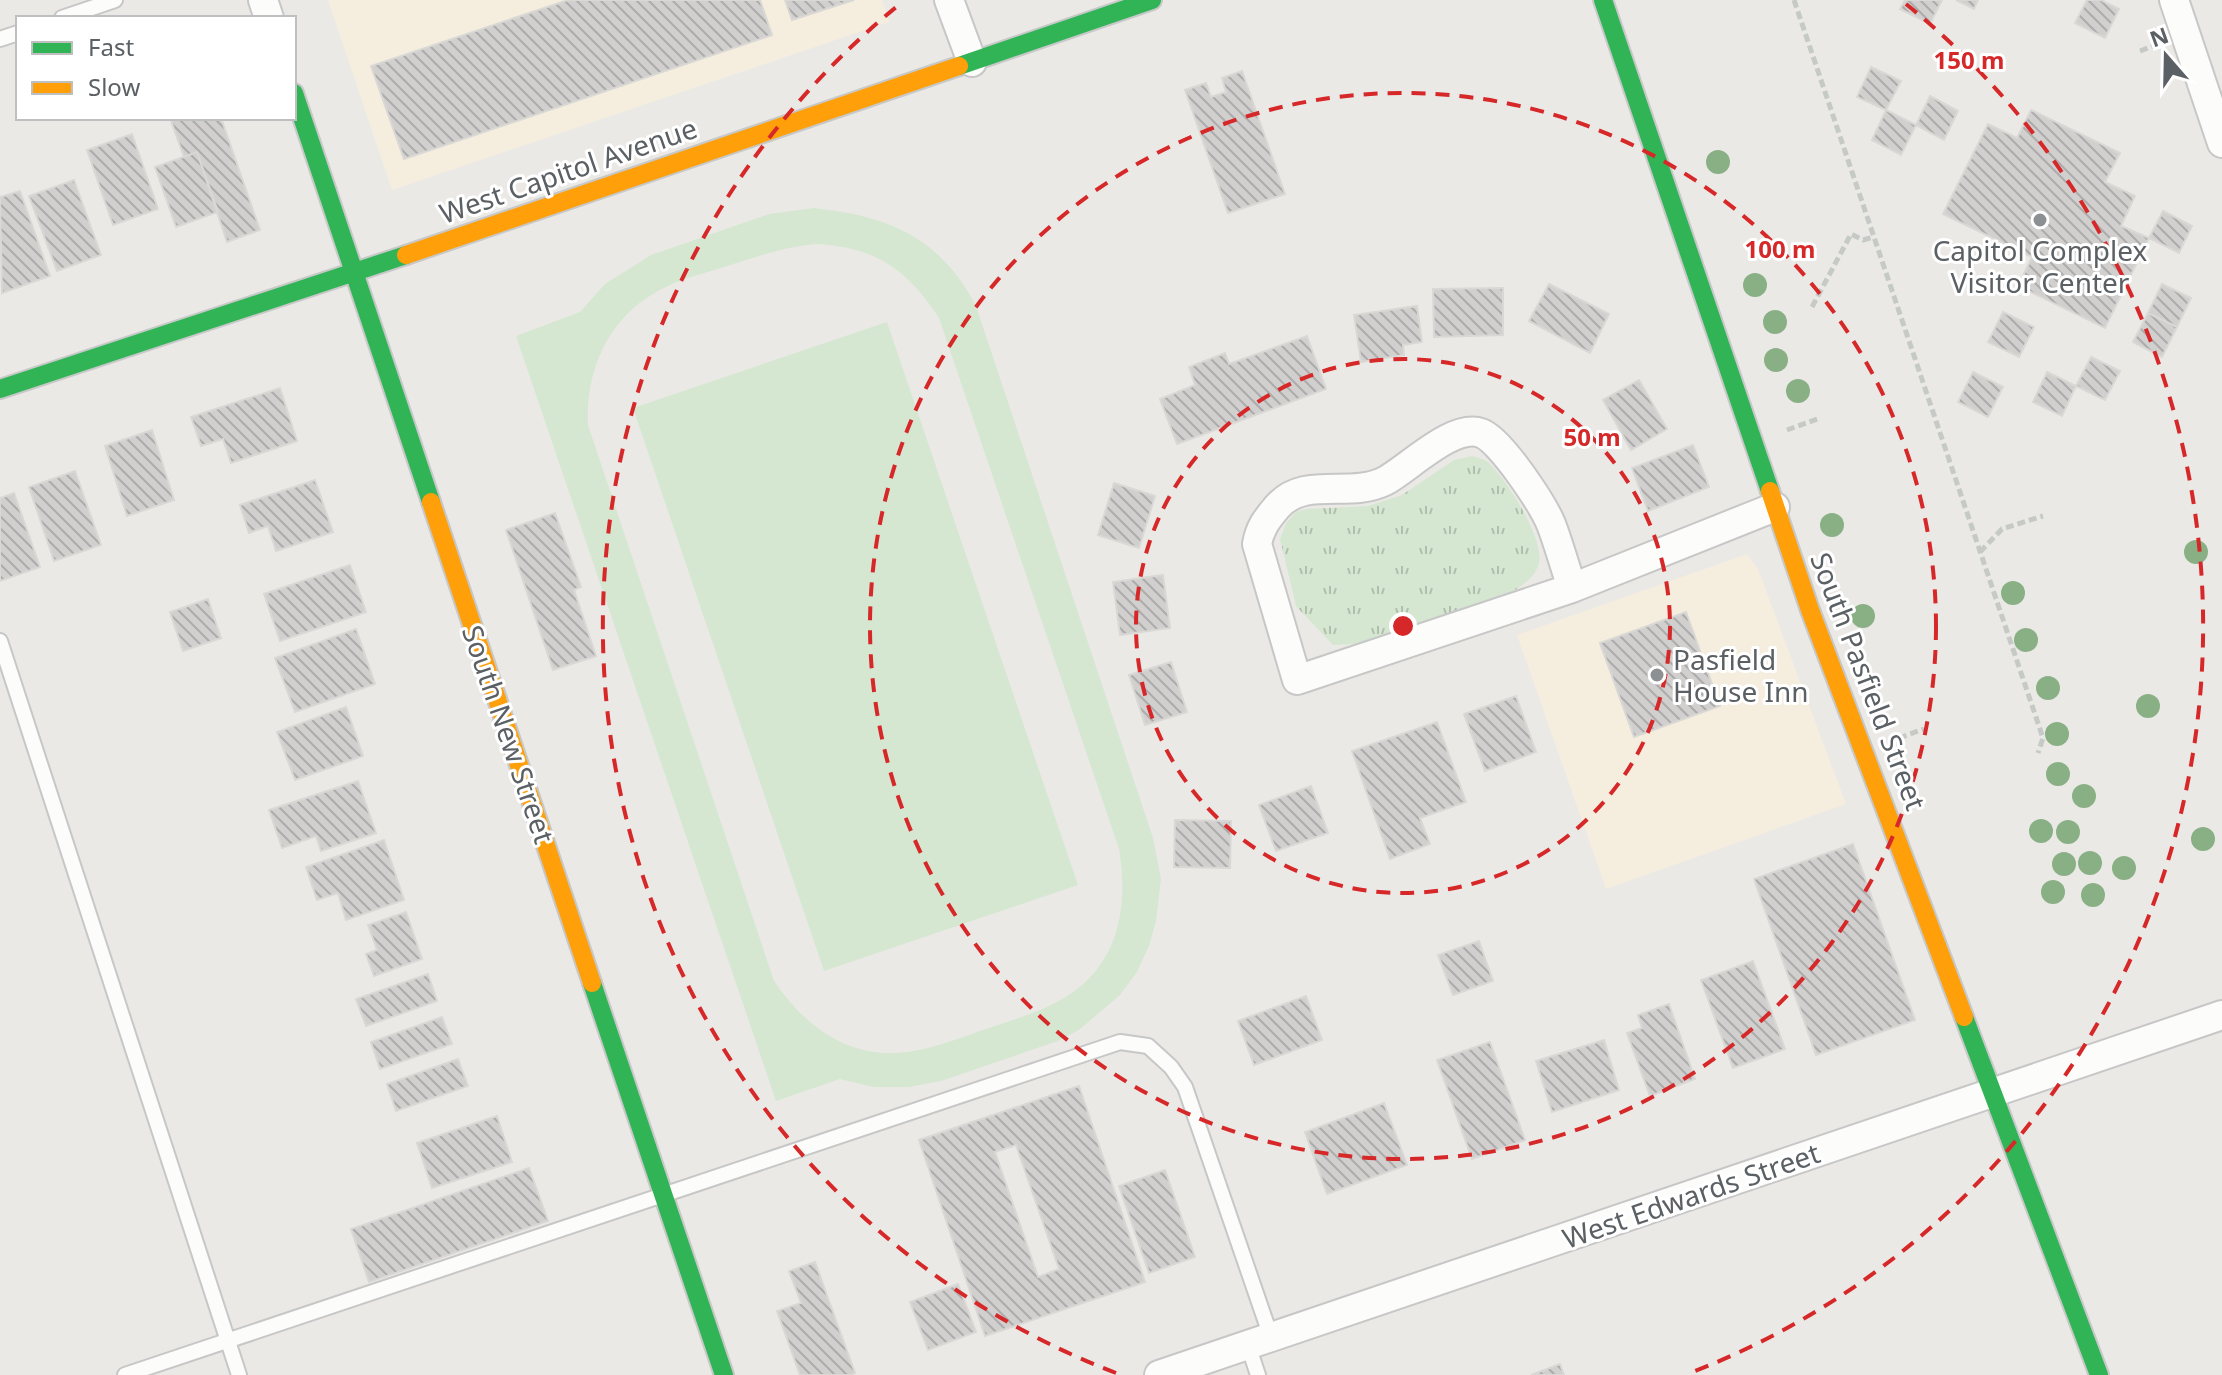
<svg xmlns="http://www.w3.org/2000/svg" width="2222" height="1375" font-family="'Noto Sans',sans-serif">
<defs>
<pattern id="grass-tufts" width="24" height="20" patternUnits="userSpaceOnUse" patternTransform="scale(2)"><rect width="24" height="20" fill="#d5e7d1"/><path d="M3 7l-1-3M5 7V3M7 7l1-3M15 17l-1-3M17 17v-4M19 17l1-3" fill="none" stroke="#b0bfad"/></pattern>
<pattern id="building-back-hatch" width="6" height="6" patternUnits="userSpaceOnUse" patternTransform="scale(2)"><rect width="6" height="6" fill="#d1d0cf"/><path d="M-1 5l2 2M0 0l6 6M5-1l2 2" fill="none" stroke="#adacac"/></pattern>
</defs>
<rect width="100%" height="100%" fill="#ebe9e6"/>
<path fill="#f5edde" d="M328 0H882L889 22 392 190Z
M1747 554 1758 569 1846 804 1606 889 1517 635Z"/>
<path fill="url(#grass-tufts)" d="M1472 456C1478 458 1485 459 1489 463 1506 479 1548 543 1538 566 1534 578 1523 585 1512 592L1355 644 1333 645 1296 606 1280 539 1286 523 1296 512 1307 509 1368 506 1402 495 1454 460Z"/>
<path fill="#d5e7d1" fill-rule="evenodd" d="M814 208C889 216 940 237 976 306L1153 838 1161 879 1156 921 1149 946 1137 972 1120 995 1079 1030 1058 1041 941 1081 909 1087H873L840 1079 776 1101 516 336 580 312 605 284 651 255 769 214ZM816 244C875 247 907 269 939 318L1119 849C1129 910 1118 970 1057 1002 1036 1013 1012 1020 989 1028 964 1036 939 1047 913 1051 852 1062 806 1028 774 981L588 425C585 366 612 311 668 286 686 277 707 273 727 266 756 257 784 247 816 244Z
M887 322 1078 885 824 971 633 408Z"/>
<path fill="url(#building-back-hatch)" stroke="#dad8d5" stroke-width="2" fill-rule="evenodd" d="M568 0H760L772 35 404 159 371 66Z
M785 0H854L792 20Z
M1905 0H1942L1930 24 1900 9Z
M1956 0H1978L1974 9Z
M2087 0H2101L2119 9 2105 38 2075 23Z
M1871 67 1901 81 1886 110 1857 97Z
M1242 71 1285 194 1228 213 1185 90 1206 83 1211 97 1226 92 1222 78Z
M1930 96 1958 111 1944 140 1916 125Z
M1886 110 1916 125 1901 155 1872 140Z
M2031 110 2120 153 2105 182 2135 196 2121 226 2149 238 2105 328 2018 286 2032 257 1943 214 1988 124 2017 138Z
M170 118H221L260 230 227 242 197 152 184 157Z
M132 134 158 209 113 225 87 150Z
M197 152 218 212 176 227 155 167Z
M74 180 101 255 57 271 29 196Z
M20 191 50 276 2 293 0 197Z
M2163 211 2192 226 2179 253 2149 238Z
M1549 284 1609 314 1590 353 1529 321Z
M2162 284 2191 298 2177 327 2148 313Z
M1503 288V335L1434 337 1433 289Z
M1417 306 1422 342 1403 345 1404 355 1361 362 1354 315Z
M2003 312 2034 327 2019 357 1988 342Z
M2148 313 2177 327 2162 357 2133 342Z
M1307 336 1326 389 1177 444 1160 399 1195 385 1189 367 1225 353 1229 364Z
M2091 357 2120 371 2105 400 2076 386Z
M1973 372 2003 387 1988 417 1958 402Z
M2047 372 2076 386 2062 416 2033 402Z
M1639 380 1667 429 1631 450 1603 400Z
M280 388 297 441 231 463 223 439 201 446 191 417Z
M152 430 174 500 127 516 105 446Z
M1693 445 1709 487 1648 511 1632 468Z
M75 471 101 545 54 561 29 487Z
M315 480 333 532 276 551 268 526 249 533 240 505Z
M1114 483 1155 496 1139 548 1098 535Z
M14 493 40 567 0 581V498Z
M555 513 581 587 574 590 596 656 553 670 506 530Z
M350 565 366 612 280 641 264 594Z
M1163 575 1170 628 1120 635 1113 582Z
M208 599 221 638 183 651 170 612Z
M1686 612 1720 706 1634 737 1600 643Z
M356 629 375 684 295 712 275 658Z
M1171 662 1187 712 1145 725 1129 675Z
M1516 696 1536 752 1485 771 1464 714Z
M346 707 363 756 295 780 277 732Z
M1437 722 1466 802 1420 818 1430 844 1390 859 1352 751Z
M358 781 376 833 321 851 316 836 282 848 269 810Z
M1311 786 1328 833 1276 851 1259 805Z
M1175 820 1231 821 1230 868 1174 867Z
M384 840 404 900 346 920 338 893 317 900 306 867Z
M1853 844 1915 1020 1816 1055 1754 879Z
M406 912 422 959 374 976 366 954 377 950 368 925Z
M1479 941 1493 981 1453 995 1438 955Z
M1753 961 1785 1049 1733 1068 1701 980Z
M428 974 437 1001 366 1026 356 999Z
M1306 996 1322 1040 1254 1065 1238 1021Z
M1669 1004 1695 1079 1650 1096 1627 1033 1642 1028 1638 1015Z
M442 1017 452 1044 380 1069 371 1042Z
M1604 1040 1619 1090 1552 1112 1536 1061Z
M1490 1042 1525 1140 1472 1159 1437 1060Z
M458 1059 468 1086 396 1111 387 1084Z
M1079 1086 1145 1282 985 1336 919 1140ZM1016 1145 1059 1269 1038 1277 995 1152Z
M1384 1103 1407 1165 1327 1194 1305 1132Z
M497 1116 512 1162 432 1188 417 1143Z
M529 1168 548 1221 369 1282 351 1229Z
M1165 1170 1195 1257 1149 1273 1119 1186Z
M815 1262 855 1373 851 1375H800L777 1311 801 1303 789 1271Z
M958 1284 976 1332 928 1350 910 1302Z
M1560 1364 1564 1375H1531Z"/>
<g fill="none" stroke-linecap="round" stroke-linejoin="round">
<defs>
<path id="lane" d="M62 18 115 0
M0 39 18 33
M0 641 239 1375
M1248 1345 1258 1375
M125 1375 1120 1042 1148 1046 1171 1067 1185 1087 1271 1337"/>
<path id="street" d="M263 0 269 18
M949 0 972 62
M2174 0 2222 143
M1572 588C1565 567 1559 545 1551 524 1543 505 1501 440 1481 433 1453 423 1409 468 1385 481 1349 499 1305 475 1277 507 1266 520 1260 528 1257 544L1297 680 1572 588 1775 507
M1159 1375 2222 1015"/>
<path id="fast" d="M1603 0 1770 491
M959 66 1152 0
M294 93 431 502
M0 389 406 255
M592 983 724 1375
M1964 1017 2099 1375"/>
<path id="slow" d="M406 255 959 66
M1770 491 1810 610 1964 1017
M431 502 592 983"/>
</defs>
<use href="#lane" stroke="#c7c7c7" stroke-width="18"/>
<use href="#street" stroke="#c7c7c7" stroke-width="32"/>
<use href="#fast" stroke="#c7c8c8" stroke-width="22"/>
<use href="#slow" stroke="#c7c8c8" stroke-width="22"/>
<path stroke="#c5cac7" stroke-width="5" stroke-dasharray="8 4" stroke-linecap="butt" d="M1794 0 2043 738 2038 753
M2140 51 2156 45
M1812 307 1851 234 1863 240 1874 237
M1787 430 1820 418
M1980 552 2002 529 2043 516
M1899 738 1924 729"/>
<use href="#lane" stroke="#fcfcfb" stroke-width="14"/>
<use href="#street" stroke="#fcfcfb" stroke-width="28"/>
<use href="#fast" stroke="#30b455" stroke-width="18"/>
<use href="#slow" stroke="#ff9f0a" stroke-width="18"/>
</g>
<g fill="#89b085">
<circle cx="1718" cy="162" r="12"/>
<circle cx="1755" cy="285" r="12"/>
<circle cx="1775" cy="322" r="12"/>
<circle cx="1776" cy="360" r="12"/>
<circle cx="1798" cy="391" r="12"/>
<circle cx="1832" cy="525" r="12"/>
<circle cx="2196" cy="552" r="12"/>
<circle cx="2013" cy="593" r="12"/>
<circle cx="1863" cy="616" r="12"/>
<circle cx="2026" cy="640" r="12"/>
<circle cx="2048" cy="688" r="12"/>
<circle cx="2148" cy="706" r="12"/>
<circle cx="2057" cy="734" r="12"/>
<circle cx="2058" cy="774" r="12"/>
<circle cx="2084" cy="796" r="12"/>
<circle cx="2041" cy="831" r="12"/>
<circle cx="2068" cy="832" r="12"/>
<circle cx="2203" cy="839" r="12"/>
<circle cx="2090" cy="863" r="12"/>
<circle cx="2064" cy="864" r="12"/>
<circle cx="2124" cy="868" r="12"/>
<circle cx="2053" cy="892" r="12"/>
<circle cx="2093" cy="895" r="12"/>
</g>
<g fill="none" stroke="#d62828" stroke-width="4" stroke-dasharray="14 10">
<circle cx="1403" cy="626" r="267"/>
<circle cx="1403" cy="626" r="533"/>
<path d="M1116 1373A800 800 0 0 1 900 4M1906 4A800 800 0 0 1 1690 1373"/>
</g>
<g fill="#8d9092" stroke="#fff" stroke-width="3">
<circle cx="2040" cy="220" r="8"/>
<circle cx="1657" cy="675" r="8"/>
</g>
<g text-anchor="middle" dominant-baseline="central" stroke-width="6" stroke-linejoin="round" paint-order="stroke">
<g font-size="28" fill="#5b6064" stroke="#fff">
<text transform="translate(568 170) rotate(-19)">West Capitol Avenue</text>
<text transform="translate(1869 681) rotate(69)">South Pasfield Street</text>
<text transform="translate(509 734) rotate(71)">South New Street</text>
<text transform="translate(1691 1195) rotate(-19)">West Edwards Street</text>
</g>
<g font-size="28" fill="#5b6064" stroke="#fff">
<text x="2040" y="250">Capitol Complex<tspan x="2040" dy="32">Visitor Center</tspan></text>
<text x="1673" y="659" text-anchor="start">Pasfield<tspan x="1673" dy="32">House Inn</tspan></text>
</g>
</g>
<circle cx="1403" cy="626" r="12" fill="#d62828" stroke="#fff" stroke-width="4"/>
<g font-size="24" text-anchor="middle" font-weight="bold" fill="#d62828" stroke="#fff" stroke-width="6" stroke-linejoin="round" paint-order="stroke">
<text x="1969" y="69">150 m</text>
<text x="1780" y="258">100 m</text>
<text x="1592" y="446">50 m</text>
</g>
<rect x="16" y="16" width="280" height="104" fill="#ffffff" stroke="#bdbfc1" stroke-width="2"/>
<rect x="32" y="42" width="40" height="12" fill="#30b455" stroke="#bdbfc1" stroke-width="2"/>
<text x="88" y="56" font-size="24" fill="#5b6064">Fast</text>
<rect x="32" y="82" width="40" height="12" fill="#ff9f0a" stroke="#bdbfc1" stroke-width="2"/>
<text x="88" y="96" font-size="24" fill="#5b6064">Slow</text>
<g transform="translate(2166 56) rotate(340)" stroke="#ffffff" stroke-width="6" paint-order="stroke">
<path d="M0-6L14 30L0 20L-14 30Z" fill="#5b6064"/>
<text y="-12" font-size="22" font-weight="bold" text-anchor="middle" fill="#5b6064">N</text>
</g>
</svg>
